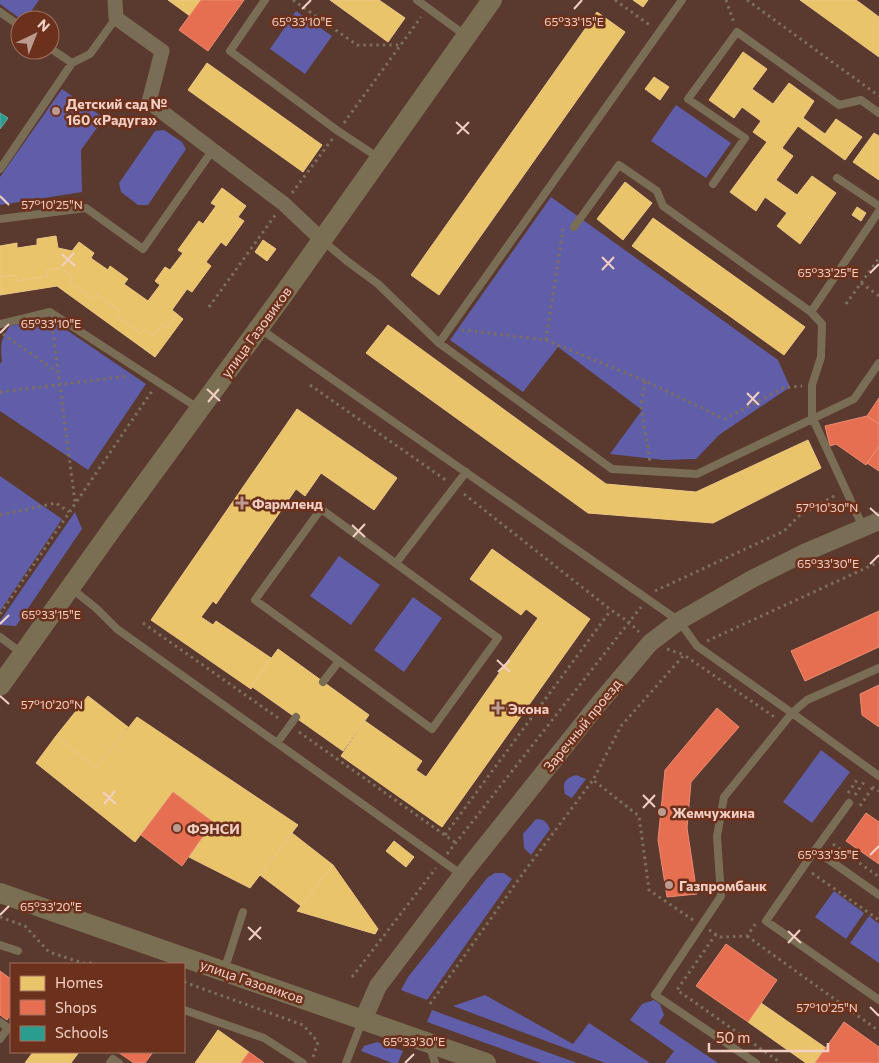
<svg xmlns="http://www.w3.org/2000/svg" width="879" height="1063" font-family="Commissioner,sans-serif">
<rect width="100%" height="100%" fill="#5a392e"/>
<path fill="#605da9" d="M0 0H39L25 20H22L0 4Z
M296 11 332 36 305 74 270 49Z
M62 89 104 118 81 150 82 192 0 205V177Z
M676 105 731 143 706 178 651 141Z
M164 130 182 142 186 149 148 205H138L121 192 119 183 155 131Z
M551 197 778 360 790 387 719 435 696 459 664 460 610 454 642 410 558 347 523 392 450 340Z
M49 318 146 384 88 470 0 411V364L2 361C0 344 1 339 10 326Z
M0 476 62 519 0 611Z
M75 512 82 529 16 626 0 625V621Z
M339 556 380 585 351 625 310 596Z
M413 597 442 618 404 672 374 650Z
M821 750 850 772 812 823 783 802Z
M576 775 586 779 572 798 565 794C562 783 565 778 576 775Z
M536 819C544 819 547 822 550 829L531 855 524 848 523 834Z
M495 873H504L512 879 427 1000 401 990 408 977 488 877Z
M834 891 864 913 846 939 815 917Z
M869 916 879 924V963L850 943Z
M485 995 573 1044 589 1023 650 1063H605L453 1006Z
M654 1000 660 1004 664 1015 659 1023 718 1063H665L674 1051 630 1020 642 1004Z
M432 1010 577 1063H541L427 1022Z
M377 1042 403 1051 398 1063H392L361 1051 364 1046Z"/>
<path fill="#e9c46a" stroke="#ecc785" d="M168 0H201L190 16Z
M330 0H379L405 18 388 42Z
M633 0H648L643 7Z
M800 0H856L867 8 879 17V57Z
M597 12 625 32 439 295 411 275Z
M743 52 767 69 752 89 773 104 789 83 814 101 803 118 825 134 836 119 862 137 845 160 798 126 782 148 793 156 776 180 797 195 812 176 836 193 800 244 777 226 787 213 765 197 756 211 730 192 767 142 753 132 761 121 742 107 734 118 709 100Z
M207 63 322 145 303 172 188 90Z
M654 77 669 87 660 100 645 89Z
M874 133 879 136V180L853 162Z
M625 182 652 203 623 240 597 219Z
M222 188 246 206 238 217 244 221 226 246 221 242 206 262 211 266 192 292 187 289 172 310 177 314 167 328 162 324 154 336 144 329 141 334 117 316 120 311 97 295 93 299 69 282 73 277 60 268 47 270 48 276 17 281 16 275 0 277V246L17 243V248L37 245V239L56 236 58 248 72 251 79 242 94 253 91 258 95 261 108 270 110 266 128 279 124 284 148 301 160 285 155 281 165 267 170 270 173 266 183 253 178 250 199 221 203 224 216 206 211 203Z
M857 207 866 213 861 221 852 215Z
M653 218 805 327 784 355 632 246Z
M263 240 276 249 267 261 255 252Z
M60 268 73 277 69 282 93 299 97 295 120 311 117 316 141 334 144 329 154 336 162 324 167 328 177 314 183 319 155 357 57 286 0 295V277L16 275 17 281 48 276 47 270Z
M388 325 606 484 696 492 808 440 821 468 713 523 588 513 366 353Z
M297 409 397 478 374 510 321 473 305 496 296 489 216 604 213 601 201 617 213 625 216 621 271 658 251 689 151 620Z
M492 549 590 619 442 827 341 756 365 721 422 761 416 770 426 777 538 618 526 609 521 615 470 579Z
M278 649 369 715 343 751 251 686Z
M88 696 128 727 96 768 56 736Z
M137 717 298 825 250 888 189 857 213 822 173 792 135 842 36 763 56 736 96 768Z
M292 833 333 865 301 906 260 875Z
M394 841 414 857 406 867 386 851Z
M333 865 378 929 375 934 297 911Z
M761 1003 826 1048 815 1063H806L748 1022Z
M218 1030 249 1052 241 1063H195Z
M33 1052H79L71 1063H25Z"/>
<path fill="#e76f51" stroke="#eb8c73" d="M201 0H244L208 51 179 30Z
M879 398V424L867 416Z
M867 416 879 424V446L866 465 836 444 830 446 825 426Z
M879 446V471L867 463Z
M879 611V647L805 681 791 651Z
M879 685V727L862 715 860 694Z
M717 708 739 727 691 782 687 828 697 894 667 897 658 840 665 770Z
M173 792 213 822 182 866 141 835Z
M866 813 879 822V864L846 841Z
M726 944 777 980 748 1022 696 986Z
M0 971 11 979V1014L7 1020 0 1015Z
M844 1022 879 1047V1063H815Z
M118 1052H153L145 1063H134Z
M249 1052 263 1062 264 1063H241Z"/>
<path fill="#2a9d8f" stroke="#66ac9f" d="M0 113 8 118 0 129Z"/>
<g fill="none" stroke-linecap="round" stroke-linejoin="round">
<path stroke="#7e6f5d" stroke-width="3" stroke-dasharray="2.5 4" stroke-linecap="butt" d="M293 0 357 45H400
M615 0 651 26
M726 0 734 23
M747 0 879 96
M344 123 421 17
M292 193 333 138
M861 283 879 296
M846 304 879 258
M209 307 276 214
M52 325 75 502
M462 331 464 330 546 340 645 381 725 419 783 388 802 386
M3 334 57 372
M546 340 563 229
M645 381 641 406 650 462
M310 385 447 481
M0 392 128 376
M464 494 611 610 629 622 639 632
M0 515 56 503 69 512
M655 591 784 531 800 515 836 495
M0 614 152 391
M143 623 281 720
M707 641 879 562
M667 649 685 655
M299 732 456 843
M872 787 879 791
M848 793 859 777
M855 795 866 779
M860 806 873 787
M445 835 611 610
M833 844 879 877
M447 854 641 607
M812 873 879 920
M0 917 25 926 49 952 86 964
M693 920 649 890 639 816 593 780 621 726 684 655 776 718
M709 930 720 937 747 936 756 923
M716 934 677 990 781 1063
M747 936 879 1031
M90 964 91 959
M352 977 436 868
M184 982 303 1025 318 1042 313 1057
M430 1004 524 872 593 780"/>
<path stroke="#7a6d55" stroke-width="8" d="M265 0 230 51 338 131 379 158
M417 0 466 36
M0 12 20 26
M50 48 72 63
M0 169 72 63 90 54 116 18
M837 178 879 206
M713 184 745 138 688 99 737 32 839 105 861 100 879 113
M0 219 86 208 143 249 212 151
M574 227 619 165 657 191 663 206 811 312 822 324 821 357 812 385V417L863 527
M322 240 347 261 378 284 439 343 612 469 697 474 854 399 879 363
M811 312 879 211
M0 324 50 312 198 408
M259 328 679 621 697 646 792 713 807 700 879 668
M439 343 682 0
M396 563 466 472
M71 588 97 609 117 629 462 875
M0 637 23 654
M323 682 339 661 432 729 498 638 321 509 255 600 339 661
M277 743 296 717
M849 803 815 850 879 895
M815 850 766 921 879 1000
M0 945 18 951
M224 971 243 912
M184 1010 264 1038 303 1063
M0 1022 8 1028 0 1039
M430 1047 435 1063
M110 1063 113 1059 119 1063
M346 1063 362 1021
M756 1063 655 995 721 896 717 836 724 797 792 713 879 776"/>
<path stroke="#7a6d55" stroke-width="15" d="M115 0 116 18 162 51 149 102 284 204 322 240"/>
<path stroke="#7a6d55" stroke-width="18" d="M363 1020 378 986 462 875 596 707 650 643 679 621 752 579 804 553 879 521"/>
<path stroke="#7a6f53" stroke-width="20" d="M0 686 112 529 283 295 492 0
M0 893 486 1063"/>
</g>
<path fill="none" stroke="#f3cfc3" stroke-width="2" d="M302 9 311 0M574 9 582 0M456 122 469 134M457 134 469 122M0 196 9 205M62 254 75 266M602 257 614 269M62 266 74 253M602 270 614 257M870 273 879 264M0 333 9 324M207 389 220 401M747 393 759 405M208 402 219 389M747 405 759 392M870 508 879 516M352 525 365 537M353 537 365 524M870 564 879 555M0 624 9 615M497 660 510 672M498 672 510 660M0 696 9 704M103 792 116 804M643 795 655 807M104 804 115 791M643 808 655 795M870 855 879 846M0 915 9 906M248 927 261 939M788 931 801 943M249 940 261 927M788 943 800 930M870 1007 879 1016M405 1063 414 1054"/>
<g fill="#bd9a8f" stroke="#6b311d" stroke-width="2">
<circle cx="56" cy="111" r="5"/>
<path d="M239.5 495.5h5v5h5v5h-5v5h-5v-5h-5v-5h5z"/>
<path d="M495.5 700.5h5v5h5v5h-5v5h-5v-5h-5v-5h5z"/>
<circle cx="662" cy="812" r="5"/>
<circle cx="177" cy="828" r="5"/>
<circle cx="669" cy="885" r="5"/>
</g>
<g text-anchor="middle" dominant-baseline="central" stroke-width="5" stroke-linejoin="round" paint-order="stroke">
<g font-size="14" font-weight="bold" fill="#f3cfc3" stroke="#6b311d" text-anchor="start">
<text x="66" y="103">Детский сад №<tspan x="66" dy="16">160 «Радуга»</tspan></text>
<text x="252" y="503">Фармленд</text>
<text x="508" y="708">Экона</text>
<text x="672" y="812">Жемчужина</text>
<text x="187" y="828">ФЭНСИ</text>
<text x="679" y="885">Газпромбанк</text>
</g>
<g font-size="14" fill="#f3cfc3" stroke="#6b311d">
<text transform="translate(256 332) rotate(-54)">улица Газовиков</text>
<text transform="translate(582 725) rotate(-51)">Заречный проезд</text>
<text transform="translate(252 981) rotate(19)">улица Газовиков</text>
</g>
</g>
<g font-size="12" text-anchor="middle" fill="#f3cfc3" stroke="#6b311d" stroke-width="5" stroke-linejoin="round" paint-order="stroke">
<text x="302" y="26">65°33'10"E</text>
<text x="574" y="26">65°33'15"E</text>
<text x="52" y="209">57°10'25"N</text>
<text x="828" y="277">65°33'25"E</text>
<text x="51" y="328">65°33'10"E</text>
<text x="827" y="512">57°10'30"N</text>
<text x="828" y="568">65°33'30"E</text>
<text x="51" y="619">65°33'15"E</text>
<text x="52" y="709">57°10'20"N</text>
<text x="828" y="859">65°33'35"E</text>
<text x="51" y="911">65°33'20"E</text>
<text x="827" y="1012">57°10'25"N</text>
<text x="414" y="1046">65°33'30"E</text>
</g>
<rect x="10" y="963" width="175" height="90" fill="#6b311d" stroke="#a1705f"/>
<rect x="20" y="976" width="25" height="15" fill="#e9c46a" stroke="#a1705f"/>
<text x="55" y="988" font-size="15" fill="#f3cfc3">Homes</text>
<rect x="20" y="1000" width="25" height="15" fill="#e76f51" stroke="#a1705f"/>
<text x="55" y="1013" font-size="15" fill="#f3cfc3">Shops</text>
<rect x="20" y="1026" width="25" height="15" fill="#2a9d8f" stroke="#a1705f"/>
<text x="55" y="1038" font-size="15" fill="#f3cfc3">Schools</text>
<g transform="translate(35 35) rotate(43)"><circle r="24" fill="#6b311d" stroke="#a1705f"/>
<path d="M0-4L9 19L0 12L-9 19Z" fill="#bd9a8f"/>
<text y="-8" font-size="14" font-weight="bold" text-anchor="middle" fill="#f3cfc3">N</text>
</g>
<path d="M709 1043v8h119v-8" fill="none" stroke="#f3cfc3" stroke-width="2.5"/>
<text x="716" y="1043" font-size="15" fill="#f3cfc3" stroke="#6b311d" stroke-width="4" paint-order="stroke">50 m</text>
</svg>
